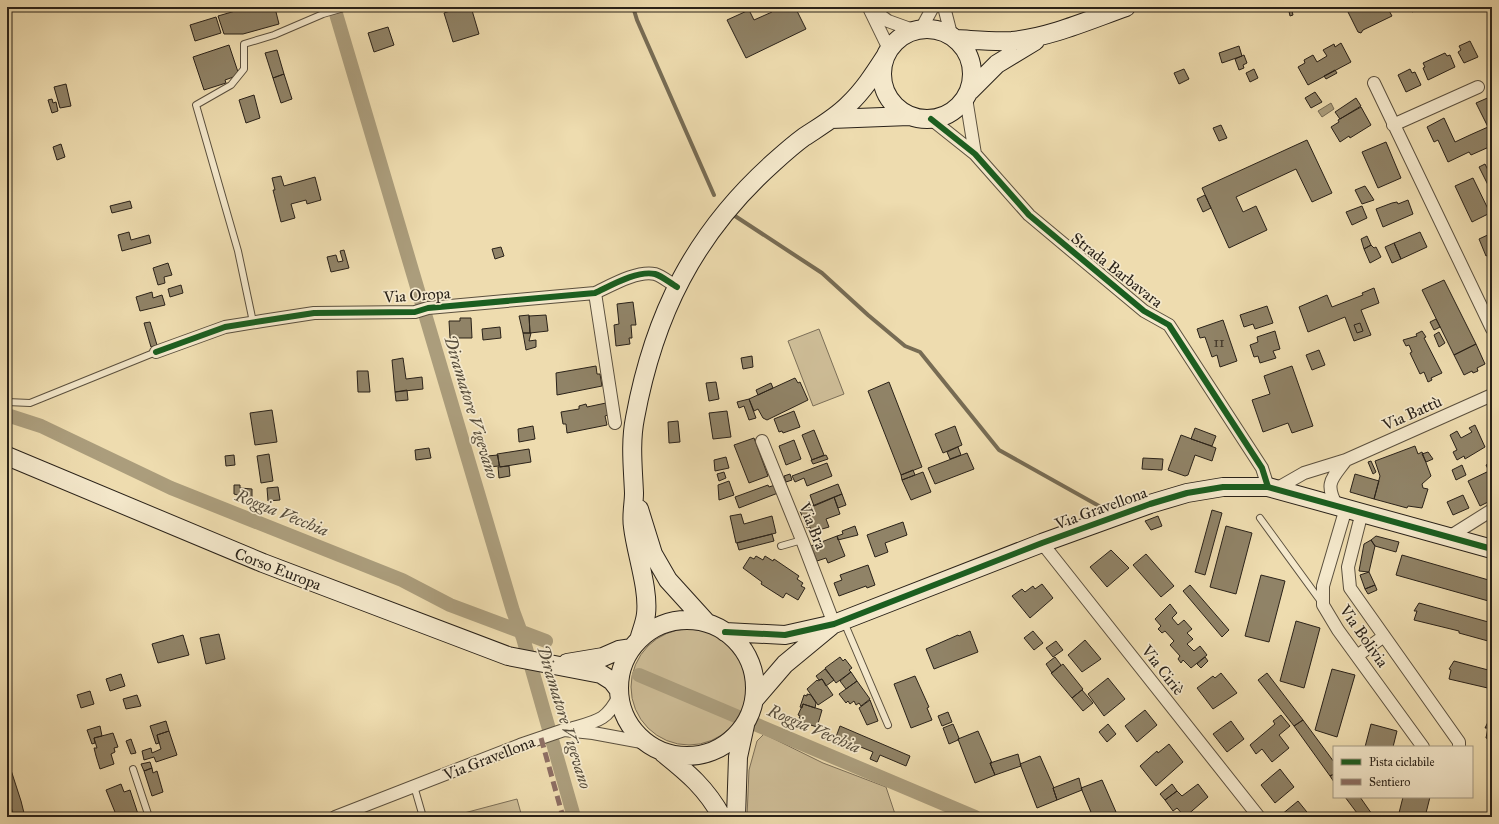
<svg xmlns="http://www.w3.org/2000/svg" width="1499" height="824" font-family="'IM FELL Great Primer',serif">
<rect width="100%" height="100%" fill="#eedcaf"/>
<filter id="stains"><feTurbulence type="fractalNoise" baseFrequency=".005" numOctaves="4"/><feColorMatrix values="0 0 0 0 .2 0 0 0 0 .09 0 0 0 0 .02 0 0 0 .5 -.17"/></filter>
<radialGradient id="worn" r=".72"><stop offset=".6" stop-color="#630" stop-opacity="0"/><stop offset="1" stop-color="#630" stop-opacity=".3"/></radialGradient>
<path fill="#cdbc96" stroke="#7c6f58" d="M819 329 844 394 813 406 788 341Z
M631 687a58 58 0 1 1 116 0a58 58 0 1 1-116 0Z
M764 734 823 763 886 787 896 817H747L749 770 757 741Z
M517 799 522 817H449Z"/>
<path fill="#ab9d7c" stroke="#776c54" d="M1331 103 1334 109 1322 117 1318 111Z"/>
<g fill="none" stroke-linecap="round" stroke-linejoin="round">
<path stroke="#776c54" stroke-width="4" d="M633 7 637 20 714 195
M735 216 822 273 868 315 905 346 920 352 999 450 1108 511"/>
<path stroke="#ab9d7c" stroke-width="14" d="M334 7 513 611 523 638 574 817
M7 415 41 426 171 488 402 580 450 605 546 641
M639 675 975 817"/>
</g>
<path fill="#908367" stroke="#2a2219" d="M249 7H269L270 10 275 8 279 24 243 34H224L218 16Z
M463 7H471L479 34 453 42 444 13Z
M770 7H795L806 29 746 58 727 20 749 10 754 20 772 12Z
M1288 7H1306L1292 11 1293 15 1290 16Z
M1356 7H1387L1392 16 1363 30 1361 33 1358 32 1348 12Z
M1409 7H1421L1412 12Z
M216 17 221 33 195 41 190 25Z
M388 27 394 45 374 52 368 33Z
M1470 41 1478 57 1464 63 1458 52 1461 50 1459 46Z
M1341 43 1351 62 1308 85 1298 67 1305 63 1304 60 1313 55 1317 62 1327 56 1323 50 1334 44 1335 47Z
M229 45 239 75 225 80 226 83 204 90 193 57Z
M1239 46 1242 56 1222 63 1219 53Z
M277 50 284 74 273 78 265 53Z
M1445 53 1447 56 1450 55 1455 67 1428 80 1423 68 1425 67 1423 63Z
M1244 55 1247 63 1243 65 1244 68 1239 70 1235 59Z
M1184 69 1189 79 1179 84 1174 73Z
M1254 69 1258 78 1250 82 1246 73Z
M1410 69 1412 73 1415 72 1421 85 1406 92 1398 75Z
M1335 70 1337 73 1326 79 1324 76Z
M284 74 292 99 281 103 273 78Z
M66 84 71 106 60 108 54 87Z
M1315 92 1322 102 1311 108 1305 98Z
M254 95 260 118 246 123 239 100Z
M1492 96V142L1487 144 1489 147 1471 155 1469 152 1448 162 1438 140 1434 142 1427 127 1444 118 1455 142 1470 135 1488 127 1476 103Z
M1356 98 1361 106 1340 119 1335 112Z
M52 99 53 103 56 102 58 111 52 113 48 100Z
M1361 107 1371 125 1350 138 1349 136 1340 142 1331 127 1339 122 1338 120Z
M1221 125 1227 138 1219 141 1213 128Z
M1307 140 1332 193 1312 202 1296 169 1236 197 1243 212 1256 206 1267 230 1229 248 1202 188Z
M1386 142 1401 178 1378 188 1362 152Z
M61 144 65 157 57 160 53 147Z
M1485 164 1492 178V193L1479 167Z
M281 176 284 186 315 177 321 200 307 204 306 200 291 204 295 218 281 222 273 190H275L272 178Z
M1473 178 1490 213 1472 222 1455 186Z
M1365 186 1374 200 1362 204 1355 190Z
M1205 195 1211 208 1203 212 1197 199Z
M1408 200 1413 214 1383 227 1376 209 1392 203 1397 202 1398 204Z
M130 201 132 208 112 213 110 206Z
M1362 206 1367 218 1352 225 1346 212Z
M129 232 131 240 149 235 151 243 122 251 118 235Z
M1420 232 1427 247 1401 259 1394 243Z
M1492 233V256L1491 254 1486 256 1479 239Z
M1367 236 1371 245 1364 249 1361 239Z
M1394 243 1401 259 1392 263 1385 247Z
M1371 245 1374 248 1376 247 1381 257 1370 263 1364 249Z
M501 247 504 256 495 259 492 249Z
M344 250 349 268 331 272 327 257 336 255 338 262 343 261 340 251Z
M168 263 172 275 164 277 165 283 158 285 153 268Z
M1444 280 1476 344 1454 355 1422 290Z
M181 285 183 293 170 297 168 289Z
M1374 288 1379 303 1361 310 1371 335 1354 341 1345 317 1308 332 1299 307 1327 295 1332 307 1363 295 1362 293Z
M152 292 153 298 162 295 165 305 140 311 136 297Z
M633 302 636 325H631L632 338H629L630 344 616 346 614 325 619 324 617 304Z
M1267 306 1273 323 1255 329 1253 324 1244 327 1240 315Z
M529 315 530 333H523L519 316Z
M546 315 548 331 530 333 529 316Z
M460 318H471L472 338H450L449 321H460Z
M1436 319 1440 327 1434 330 1430 322Z
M1223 320 1237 361 1220 367 1217 355 1212 357 1205 337 1200 338 1197 329Z
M150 322 157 345 151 347 144 323Z
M1360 323 1363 331 1357 333 1354 325Z
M500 327 501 338 483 340 482 329Z
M1275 331 1280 349 1273 351 1276 358 1260 363 1258 356 1254 357 1250 345 1258 342 1257 337Z
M1422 331 1426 337 1424 338 1442 373 1431 378 1432 380 1428 382 1424 372 1420 374 1410 353 1412 352 1409 345 1406 346 1403 340 1417 336 1416 334Z
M1439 332 1445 343 1439 347 1434 335Z
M523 333H531L529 341 536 340V347L526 350Z
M1476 344 1485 364 1477 368 1478 371 1473 373 1472 371 1464 375 1454 355Z
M1319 350 1325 365 1312 370 1306 355Z
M752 356 753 367 743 369 741 358Z
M403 358 406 379 422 377 423 389 395 392 392 360Z
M596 366 597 374H600L602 386 557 395 556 373Z
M1292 366 1313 426 1292 433 1288 423 1263 432 1252 400 1270 394 1264 376Z
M357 371H368L370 392H358Z
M795 378 798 383 800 382 808 400 767 420 763 418 758 409 754 411 749 399Z
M716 382 719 399 709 401 706 383Z
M889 382 922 467 901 475 868 391Z
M771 383 773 388 758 395 756 390Z
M407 390 408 400 396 401 395 392Z
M749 399 756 418 749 420 744 406 739 408 737 402Z
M606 403 608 415 605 416 607 425 567 433 566 424H563L561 412 579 409V406L586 404 587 407Z
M272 410 277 442 255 445 250 413Z
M727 411 731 437 713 439 709 413Z
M794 411 800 427 783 433 782 431 779 432 774 419Z
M678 421 680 442 669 443 668 422Z
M1475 425 1485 447 1465 459 1464 456 1457 460 1453 452 1457 450 1450 435 1457 431 1461 438 1472 432 1469 428Z
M533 426 535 439 519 442 518 429Z
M955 426 962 445 943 453 935 434Z
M1195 428 1216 436 1212 446 1191 439Z
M814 430 824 455 812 460 802 435Z
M1181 435 1216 448 1212 461 1195 455 1188 475 1185 476 1168 470Z
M754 438 768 476 749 483 734 445Z
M794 440 801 459 786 465 779 446Z
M1415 446 1418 454 1422 452 1431 476 1422 484 1423 488 1428 489 1422 508 1408 506 1407 508 1374 499 1380 476 1375 461Z
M958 447 961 455 950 459 947 452Z
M429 448 431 458 416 460 415 450Z
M529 449 531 462 500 467 497 454Z
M1428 452 1433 459 1426 462 1422 454Z
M967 453 974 469 935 484 928 468Z
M269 454 273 481 261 483 257 456Z
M234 455 235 465 226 466 225 456Z
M498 455 499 466 489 467 487 456Z
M826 455 828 459 813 464 811 460Z
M726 457 729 468 715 471 714 460Z
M1143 458 1163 459 1162 470 1142 469Z
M1371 461 1376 472 1373 474 1368 462Z
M1492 462V500L1480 506 1468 481 1489 471 1486 465Z
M827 463 832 476 807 486 804 478 795 482 792 476Z
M1462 465 1466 475 1456 480 1452 470Z
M509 466 510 476 499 478 498 467Z
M913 470 915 475 902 480 901 475Z
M724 472 726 478 719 481 717 474Z
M923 472 931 492 911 500 902 480Z
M790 474 792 480 786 482 784 476Z
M1355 474 1379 481 1374 499 1350 492Z
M729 481 734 495 719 500 718 485Z
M838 484 842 494 814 506 810 495Z
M234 485H240V488L252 489V499L234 494Z
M768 485 769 487 775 485 778 493 739 508 735 497Z
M278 487 280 500 268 501 267 488Z
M842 494 846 505 838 508 834 497Z
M1463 495 1469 508 1453 515 1447 502Z
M834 497 840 514 826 519 829 527 812 532 810 527 807 528 800 511Z
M1212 510 1222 513 1205 575 1195 572Z
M741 514 744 524 772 516 776 533 736 543 730 516Z
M1158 516 1162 526 1151 530 1145 521Z
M903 522 907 535 885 543 888 552 875 557 867 535Z
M855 526 858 535 838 540 837 536 843 534 842 531Z
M1226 526 1252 533 1236 594 1210 587Z
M772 534 774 541 739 550 737 543Z
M837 536 845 556 828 563 826 558 817 561 811 546Z
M1376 536 1399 542 1396 552 1375 546 1371 540Z
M1371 540 1375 546 1369 572 1359 571 1364 544Z
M1111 550 1129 568 1107 587 1090 567Z
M1146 554 1174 586 1161 597 1133 565Z
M1402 555 1492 581V602L1396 575Z
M756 556 763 560 765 556 773 561 774 559 799 576 797 579 803 583 801 586 805 588 798 600 786 593 783 598 761 584 762 582 743 568 750 557 754 559Z
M868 565 875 585 867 588 866 586 839 596 834 583 842 580 840 575Z
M1369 572 1375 585 1365 589 1360 575Z
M1261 575 1285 581 1269 642 1245 636Z
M1042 584 1053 598 1030 618 1012 596 1022 589 1025 592 1033 586 1035 589Z
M1190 585 1229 630 1222 637 1183 591Z
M1375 585 1377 590 1368 594 1365 589Z
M1419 603 1492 623V633L1488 641 1459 633V631L1414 620 1417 611H1414Z
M1170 604 1177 613 1172 618 1178 625 1184 620 1192 629 1187 633 1193 639 1187 644 1194 651 1200 646 1207 655 1191 668 1183 660 1181 663 1178 659 1180 656 1170 645 1174 641 1165 631 1162 633 1158 629 1161 626 1155 619Z
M1296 621 1320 628 1304 688 1280 681Z
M970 631 978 652 934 669 926 649 958 635 959 636Z
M1033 631 1043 643 1034 650 1024 638Z
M219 634 225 659 206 664 200 638Z
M183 635 189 655 158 663 152 644Z
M1085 640 1101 659 1082 672 1068 655Z
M1056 641 1063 650 1053 657 1046 648Z
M840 657 843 661 845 659 852 668 849 670 851 672 836 683 825 668Z
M1055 657 1061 665 1052 673 1046 664Z
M1205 657 1208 661 1201 668 1197 664Z
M1454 661 1492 671V689L1449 679 1451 670 1449 669Z
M1063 664 1083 689 1072 698 1051 673Z
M825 669 834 680 826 686 822 679 819 680 816 676Z
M1332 669 1355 675 1337 737 1315 730Z
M851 672 857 681 846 689 840 681Z
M1221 673 1237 693 1213 709 1197 688 1213 676 1215 678Z
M1267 673 1303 720 1294 726 1258 680Z
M121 674 125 686 110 691 106 679Z
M915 676 929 707 927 708 932 720 911 728 894 684Z
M1108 678 1125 699 1104 716 1088 694Z
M822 679 833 695 818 705 807 689 817 680 818 681Z
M857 681 870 699 861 706 859 703 856 705 854 701 850 704 848 701 846 703 839 694Z
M1082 690 1093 703 1083 711 1072 698Z
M90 691 94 704 81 708 77 695Z
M807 694 811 695 816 703 815 708 803 704 802 708 800 707 804 695 807 696Z
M137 695 141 706 126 709 123 699Z
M870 700 878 721 867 725 859 708Z
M803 704 822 710 817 727 798 721 800 716 798 715Z
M1145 710 1157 725 1137 742 1125 726Z
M948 712 952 722 942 726 938 716Z
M1281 715 1290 726 1279 735 1289 748 1272 762 1262 749 1256 754 1250 745 1275 724 1273 721Z
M1490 718 1492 719V740L1486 738 1488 728H1485Z
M1303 720 1334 762V774L1330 776 1294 726Z
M166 721 169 731 157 735 159 743 156 744 150 726Z
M1231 721 1244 739 1227 752 1213 734Z
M953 724 959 738 958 740 949 744 943 728Z
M1108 724 1116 734 1107 742 1099 732Z
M1371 724 1397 731 1393 747H1365Z
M100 726 102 736 94 738 95 743 92 744 87 730Z
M840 726 910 756 906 766 880 755 877 762 870 759 873 752 836 737Z
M169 731 177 755 156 762 154 757 144 760 142 751 151 748 152 753 161 749 157 735Z
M978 731 992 763H990L995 775 975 783 958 739Z
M113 733 118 747 114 748 115 752 111 754 114 764 100 769 96 756 94 748H97L94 738Z
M837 737 850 743 847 749 834 744Z
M131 739 136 753 131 754 126 741Z
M1169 744 1183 762 1156 786 1140 766 1157 751 1158 753Z
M1018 754 1021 766 995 775 990 763Z
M7 755 10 767 7 768Z
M1040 756 1054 788H1053L1057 800 1037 808 1020 764Z
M150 762 152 768 144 771 141 764Z
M10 767 21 801 25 817H14L7 794V768Z
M152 768 153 773 157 771 163 792 152 796 144 771Z
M1280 769 1294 787 1275 803 1261 785Z
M1334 774V782L1330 776Z
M1079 778 1082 790 1057 800 1053 788Z
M1102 780 1116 812 1114 813 1116 817H1093L1081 788Z
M121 784 124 792 130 790 138 814 129 817H117L106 790Z
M1172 784 1177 791 1165 800 1160 794Z
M1198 784 1208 797 1185 817 1177 808 1173 811 1165 800 1177 791 1182 796Z
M1345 797H1360L1374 817H1360Z
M1403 797H1430L1425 817H1398Z
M1298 801 1311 817H1283L1281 815Z
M462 813 463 817H457V815Z"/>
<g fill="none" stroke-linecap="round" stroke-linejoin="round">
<defs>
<path id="lane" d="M253 322 238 251 196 105 231 85 244 69V44L274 35 323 14 347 7
M7 402 30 403 156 352
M1260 518 1322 603
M781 546 802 540
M844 622 888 725
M133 769 149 817
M414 786 423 817"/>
<path id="street" d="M869 7 888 21 913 30
M944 7 951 34
M870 10 889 49
M921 29 933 7
M1374 83 1492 329
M966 98 975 154
M931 119 975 154 1029 215 1144 311 1169 325 1262 468 1268 487
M1393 125 1478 87
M595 293 615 423
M156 352 225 327 262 321 314 313 415 312 428 308 595 293C610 286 637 270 655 274 662 276 670 283 677 287
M762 441 802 540 834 624
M1276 489 1304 473 1346 460 1492 395
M1337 506C1324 483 1332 479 1346 460
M1346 508 1323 586V605L1338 630 1423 747
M1362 512 1348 567 1350 588 1459 742V747
M1449 537 1492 510
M1042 543 1259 817
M1357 656 1384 636
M573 728C598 721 607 720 619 696
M335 817 520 745 564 730 593 733 647 743"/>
<path id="secondary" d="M882 74a45 45 0 1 1 90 0a45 45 0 1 1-90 0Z
M957 39C975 40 993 42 1012 41 1051 37 1089 20 1126 7
M970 91 997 64 1035 41
M831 119 909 116
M7 456 263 563 508 656 601 674 612 681 619 690
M639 509 653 554 668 580 707 623
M619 688a68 68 0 1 1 136 0a68 68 0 1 1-136 0Z
M725 632 785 635 834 624 1042 543 1150 504 1187 493 1223 487H1268L1492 549
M639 640C641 632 645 623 646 614 649 589 636 553 633 527 631 516 634 504 634 493 633 468 630 443 635 418 654 315 694 234 773 163 783 154 793 145 804 137 819 127 835 118 848 105 863 91 874 74 885 57
M567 663 603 657 619 650 632 648
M754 700 785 664 831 626
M663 753C688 773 706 788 722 817
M736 817 738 757 745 725"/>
</defs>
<use href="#lane" stroke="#5b503e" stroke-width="8"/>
<use href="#street" stroke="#5b503e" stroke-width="14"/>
<use href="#secondary" stroke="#2a2219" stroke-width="20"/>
<use href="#lane" stroke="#f4e8cb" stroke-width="6"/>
<use href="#street" stroke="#f4e8cb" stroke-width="12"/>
<use href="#secondary" stroke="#f4e8cb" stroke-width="18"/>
<path stroke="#8d6e63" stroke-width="5" stroke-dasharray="10 5" stroke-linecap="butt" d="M541 738 563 817"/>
<defs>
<path id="cycleway" d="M931 119 975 154 1029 215 1144 311 1169 325 1262 468 1268 487
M156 352 225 327 262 321 314 313 415 312 428 308 595 293C610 286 637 270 655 274 662 276 670 283 677 287
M725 632 785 635 834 624 1042 543 1150 504 1187 493 1223 487H1268L1492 549"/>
</defs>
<use href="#cycleway" stroke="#f4e8cb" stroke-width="8"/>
<use href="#cycleway" stroke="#1b5e20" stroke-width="6"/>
</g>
<g text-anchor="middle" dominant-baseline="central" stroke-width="3.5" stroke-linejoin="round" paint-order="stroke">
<g font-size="14" fill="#443a2c">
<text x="1219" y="342">11</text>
</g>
<g font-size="16" fill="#2a2219" stroke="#f4e8cb">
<text transform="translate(1117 270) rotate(38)">Strada Barbavara</text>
<text transform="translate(417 295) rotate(-4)">Via Oropa</text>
<text transform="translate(1412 413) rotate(-24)">Via Battù</text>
<text transform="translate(1101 508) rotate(-20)">Via Gravellona</text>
<text transform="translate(813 526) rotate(68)">Via Bra</text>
<text transform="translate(278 569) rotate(21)">Corso Europa</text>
<text transform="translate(1364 636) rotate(55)">Via Bolivia</text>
<text transform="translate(1163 670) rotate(52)">Via Ciriè</text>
<text transform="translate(489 758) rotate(-21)">Via Gravellona</text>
</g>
<g font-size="17" font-style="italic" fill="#574d3c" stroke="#f4e8cb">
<text transform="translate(471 407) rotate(73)">Diramatore Vigevano</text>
<text transform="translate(282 513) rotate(22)">Roggia Vecchia</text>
<text transform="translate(564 717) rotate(73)">Diramatore Vigevano</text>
<text transform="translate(814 729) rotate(23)">Roggia Vecchia</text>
</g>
</g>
<rect width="1499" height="824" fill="none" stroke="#eedcaf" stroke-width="24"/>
<rect x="8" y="8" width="1483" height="808" fill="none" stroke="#2a2219" stroke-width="2"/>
<rect x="12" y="12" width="1475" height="800" fill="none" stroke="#2a2219"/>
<rect x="1333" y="746" width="140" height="52" fill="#f4e8cb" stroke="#a39984"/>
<rect x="1341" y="759" width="20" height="6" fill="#1b5e20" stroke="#a39984"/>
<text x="1369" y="766" font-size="12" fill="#2a2219">Pista ciclabile</text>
<rect x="1341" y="779" width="20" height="6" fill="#8d6e63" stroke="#a39984"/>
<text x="1369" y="786" font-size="12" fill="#2a2219">Sentiero</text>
<rect width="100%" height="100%" filter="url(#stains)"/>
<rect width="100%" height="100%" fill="url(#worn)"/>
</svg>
